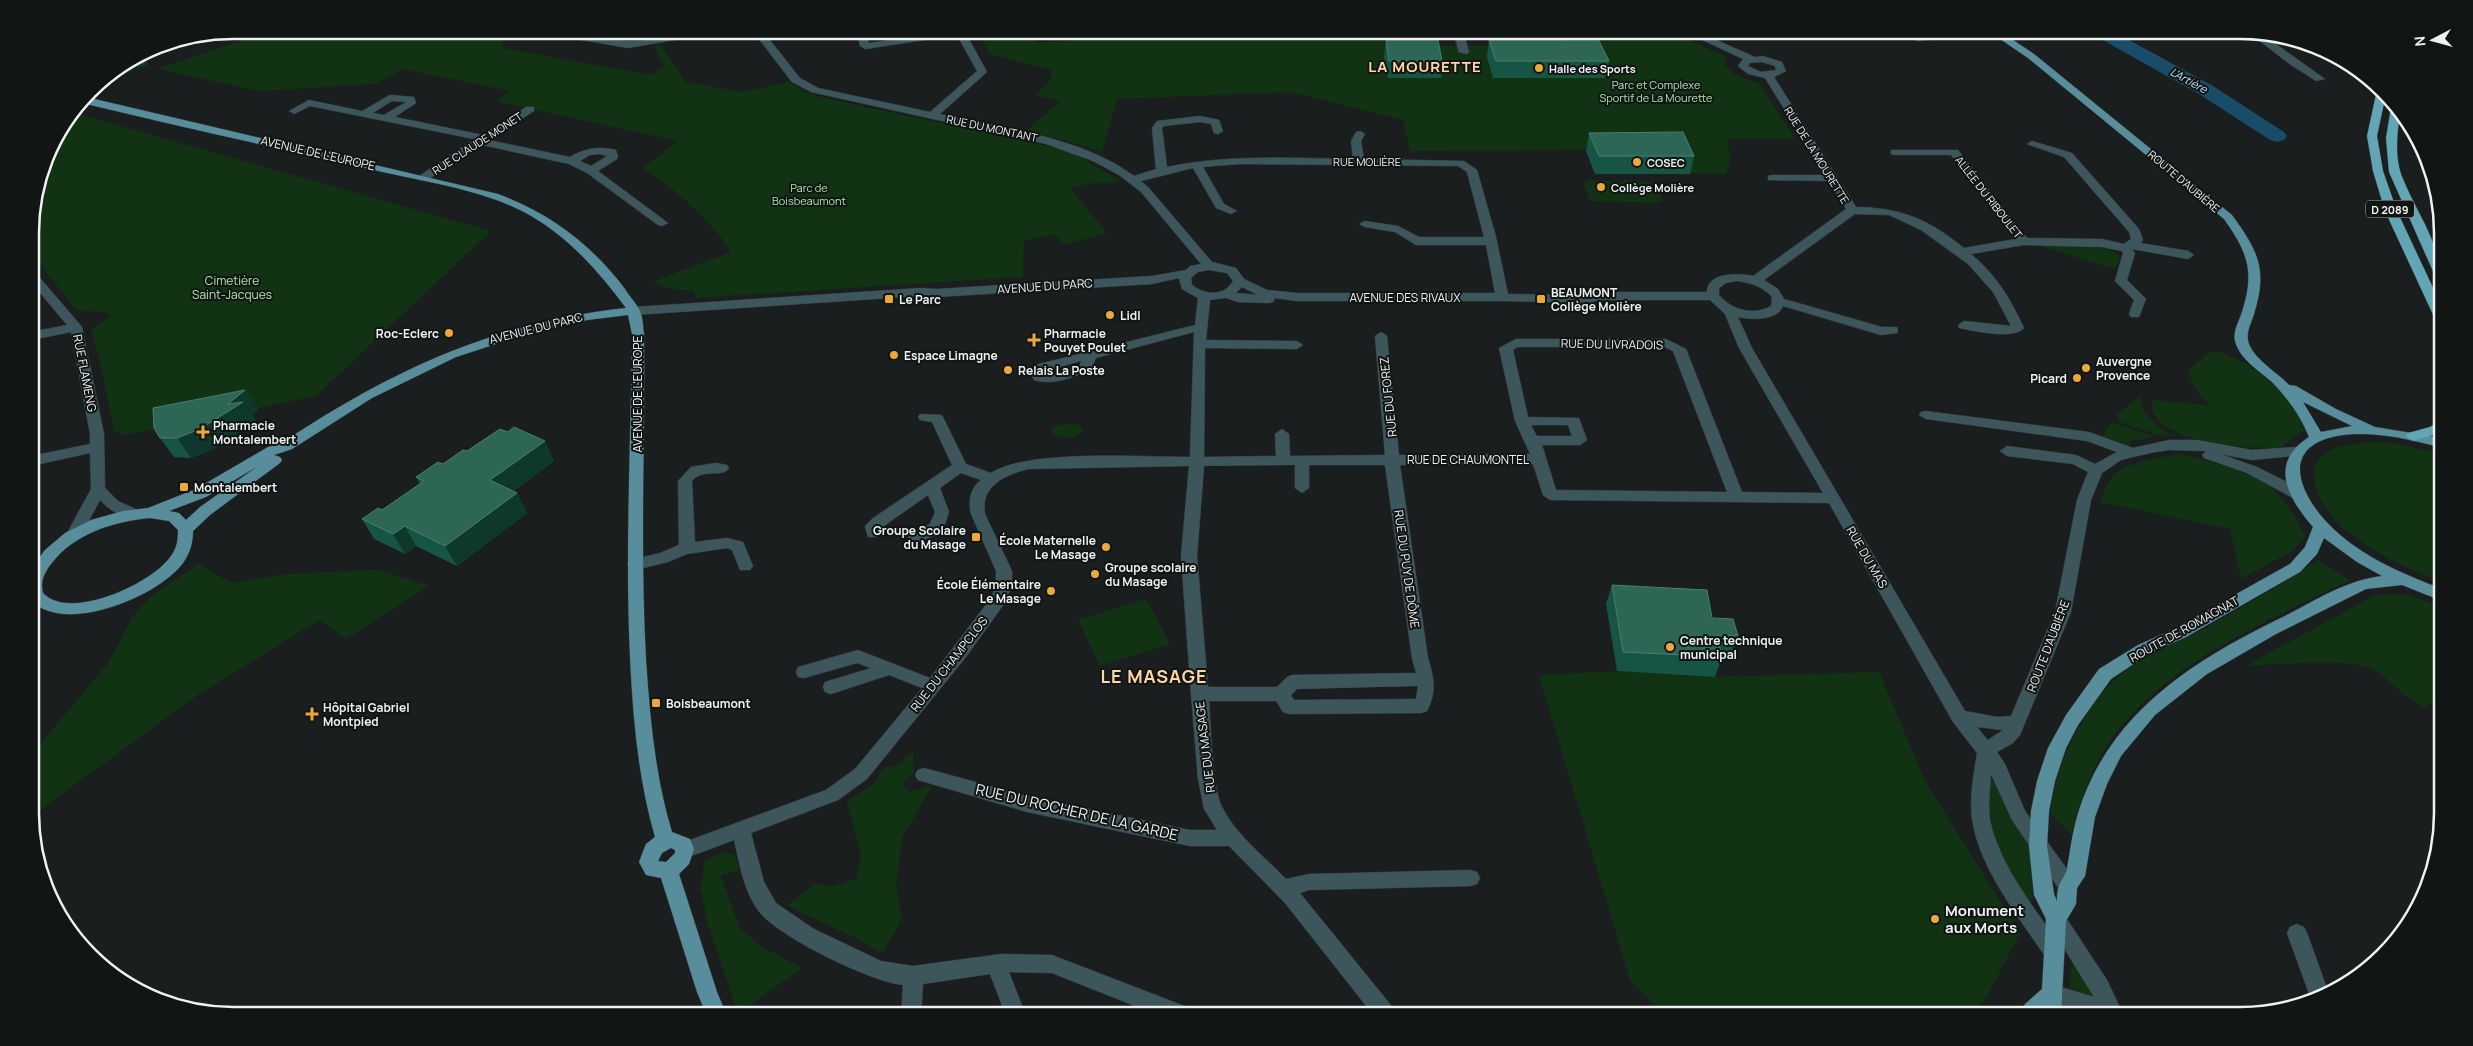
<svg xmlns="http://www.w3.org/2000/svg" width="2473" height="1046" font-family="Manrope,sans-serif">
<rect width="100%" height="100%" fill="#1a1e1e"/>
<path fill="#123313" d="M273 30H501L503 48 652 75 664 66 653 46 661 45 686 82 743 92 789 82 805 92 820 97 1051 147 1076 155 1122 182 1093 183 1070 188 1107 233 1064 245 1055 234 1024 241 1023 277 696 298 693 291 672 289 652 282 731 252C709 216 677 192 643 168L678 141 495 101 510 91 403 69 376 84 260 91 157 69Z
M976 30H1028L1036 43 1099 38 1115 30H1389L1392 46 1585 45 1579 30H1607L1609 35H1636L1649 30H1666L1727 57 1724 64 1734 74 1760 84 1795 139H1727L1730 159 1726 174 1688 173 1678 150 1410 151 1403 120 1292 92 1117 99 1102 152 1068 141 1026 131 1060 101 1035 95 1051 80V70L990 54Z
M74 113 491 231 316 396 126 435 114 431 100 362 91 330 109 317 110 313 76 310 31 253 30 219 51 143Z
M1588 180 1624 182V180L1655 182 1663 201H1658V203L1590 201 1583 182H1589Z
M2037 245C2057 246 2106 242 2120 256L2115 269Z
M2214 351C2251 359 2287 392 2307 424L2306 431 2292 438 2281 448C2254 449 2150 443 2152 403L2154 400 2209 405 2194 387 2188 370 2209 353Z
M2141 395C2138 414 2158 427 2173 436L2159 435 2120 422 2116 416Z
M2115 423 2155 437 2131 441 2128 445 2103 436 2110 424Z
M1068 424 1079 425 1084 430C1075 440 1064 439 1052 434V428L1058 425Z
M2389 442 2442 454V581C2407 570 2375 553 2345 530 2324 512 2294 466 2333 449 2351 442 2370 443 2389 442Z
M2179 454C2202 459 2256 473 2272 488 2287 502 2296 518 2305 536L2294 550 2241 579 2230 529 2100 502C2104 493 2107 482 2114 474 2124 463 2164 457 2179 454Z
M2318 560 2350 580C2267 621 2158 666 2106 747 2089 773 2081 805 2071 834L2051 814C2053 766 2086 702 2124 672 2149 652 2180 642 2207 627 2245 605 2283 584 2318 560Z
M198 564 232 583 286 574 379 570 429 586 346 639 319 620 196 696 32 816V754L108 663 133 616 150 597Z
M2405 594 2442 607 2443 696 2425 708C2403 698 2391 679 2372 669 2348 657 2275 665 2245 666L2376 595Z
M1146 599 1170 644 1100 666 1078 620Z
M1617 671 1715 677 1879 672 1925 781 2020 933 1988 995 1969 1016H1664L1630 980 1539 675Z
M913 750 914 773 901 784 910 792 932 785 902 839 896 887 902 918 882 954C853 933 818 923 787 905L816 883 832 887 856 879 861 855 847 801 873 784 886 766 896 767Z
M1994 780 2008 811 2030 848 2033 901 2029 902C2000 856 1989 837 1988 782Z
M724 852 734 855 740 869 721 876 740 929 764 948 803 968 748 1006 736 1007 707 922 701 887 705 860Z
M2073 960 2096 999 2069 988Z"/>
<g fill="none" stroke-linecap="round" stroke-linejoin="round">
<path fill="#194c68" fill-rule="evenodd" d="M2089 30H2111L2213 86 2284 132 2287 136 2284 140 2277 142 2270 140 2199 94 2092 34Z"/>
<defs>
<path id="minor" d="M232 30H239L170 50 165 47 195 37Z
M242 30H253L258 34 250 36Z
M552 30 603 38 615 30H626L613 39C649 46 684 30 720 30L715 33 628 48 559 36Z
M752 30H762L800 78 818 88 930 112 977 71 957 35 865 49 860 46 858 36 866 34 869 43 964 30 987 72 940 114C1002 128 1082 137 1134 176L1156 169 1152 128 1157 121 1200 116 1219 120 1223 131 1218 134 1214 133 1211 124 1200 122 1164 126 1162 128 1167 167C1228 154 1291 158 1353 159L1351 141 1356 132 1360 131 1365 134 1361 141 1364 159 1464 161 1477 170 1496 237 1508 294 1582 295 1583 291 1597 292H1707C1707 272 1739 273 1753 276L1846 209 1829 181 1768 180V176L1772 175H1825L1765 78 1748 74 1738 66 1743 59 1681 30H1694L1755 57 1763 56 1782 62 1786 71 1774 77 1856 207C1902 208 1928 219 1964 248L2016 239 1951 155H1895L1891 154V150H1958L2027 238 2102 239 2124 244 2131 239 2129 232 2064 157 2027 144 2032 141 2072 153 2139 229 2143 240 2141 243 2188 251 2194 255 2188 259 2132 249 2135 253 2127 280 2146 299 2139 317H2131L2129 314 2134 300 2115 281 2123 253 2122 251 2102 247 2024 245 1971 254C1997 276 2010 298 2024 328 2014 340 1974 331 1959 328L1958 325 1964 321 2011 326 1993 292 1968 264 1921 230 1889 215 1855 214 1764 280 1778 289 1784 299 1882 327H1897L1898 330 1897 333 1881 335 1783 306C1778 321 1751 320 1738 317L1752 348 1965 711 1997 717 2011 716 2055 612 2077 500 2088 472 2073 464 2007 456 2000 451 2007 446 2076 455 2095 464 2117 452 2087 441 1926 419 1919 415 1921 412 1926 411 2089 432 2133 448 2169 440H2197L2252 450 2297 447 2302 449 2304 452 2302 455 2252 460 2220 454 2257 467 2301 489 2303 493 2296 498 2291 497 2247 473 2204 458 2202 455 2206 451 2169 450 2150 453 2121 460 2102 473 2091 500 2071 612 2020 735 2013 743 1997 752 2005 764 2025 811 2075 880 2078 886 2075 892 2068 894 2061 892 2012 820 1991 774C1990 789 1988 805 1990 820 2000 867 2035 908 2061 947L2064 953 2061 959 2054 962 2047 959C2020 919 1978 867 1972 818 1969 796 1974 774 1977 753L1953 722 1829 503 1550 500 1543 495 1533 464 1400 465 1428 658C1434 678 1437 692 1427 711L1421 713 1289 714 1283 712 1276 701H1209C1211 726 1212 787 1222 807 1236 835 1265 857 1286 879L1309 874 1470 870 1477 872 1480 878 1477 884 1470 886 1309 890 1300 893 1394 1009 1397 1016H1374L1285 903 1229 846H1190L1027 812 918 780 915 775 918 770 924 768 1027 796 1190 830H1217L1204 809 1198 779 1191 694 1181 556 1189 466 1028 469C1005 475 980 486 985 514L1012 571V585L1004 604 966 657 867 779 838 800 751 833 764 882 776 903 814 929 881 961 913 966 1001 954 1052 955 1192 1009 1195 1016H1160L1052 973 1009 972 1026 1016H1006L990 974 923 984 921 1016H901L903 985C871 982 784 939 762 915 744 895 740 865 734 840L686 858 679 856 677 850 679 844 826 790 855 769 922 688 889 675 831 694 825 692 823 687 825 682 871 668 857 663 804 678 798 677 796 672 798 667 858 650 930 678 991 598 996 585V571L971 514C968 503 970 487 981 480L961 473 940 488 949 512C947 517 945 527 941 531 934 537 919 543 911 541L908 537 911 533 930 524 935 512 928 495 881 528 878 537H868L865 526 873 518 952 465 932 422 920 420 918 417 920 414 942 415 966 464 991 473C1028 449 1142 457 1190 457L1194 332 1096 358 1090 371C1071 377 1054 386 1034 380L1029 371 1035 365 1195 325 1198 298 1182 289 1179 278 1152 284 937 297 921 296 634 315 628 311 634 307 921 288 937 289 1152 276 1186 270 1190 266 1201 264 1141 192 1119 175 1093 161 1046 144 811 92 792 82ZM1762 62 1775 66 1776 70 1761 72 1748 66 1750 63ZM1239 164 1458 166 1467 172 1484 237H1419L1398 226 1365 221 1359 224 1365 227 1395 232 1416 245H1486L1495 293H1297L1267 290 1244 279 1236 268 1212 262 1149 188 1141 181 1193 168 1216 208 1231 214 1237 211 1224 204 1203 167ZM1209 270 1227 273 1233 281C1224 297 1205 295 1192 285L1191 278 1198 272ZM1737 281C1751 283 1762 286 1772 297L1771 306C1753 316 1732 310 1719 295V288L1726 283ZM1242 287 1258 295 1236 293ZM1226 298 1238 302 1269 303 1273 302 1275 298 1297 301H1502L1589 303 1598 300H1710L1725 314 1739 348 1823 493 1742 492 1686 349 1666 339H1516L1499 348 1515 421 1530 454 1399 455 1387 336 1381 332 1375 336 1385 455 1290 456 1289 434 1282 429 1275 434 1276 456 1204 457 1205 348 1297 349 1303 345 1297 341 1206 340 1210 300ZM1518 347H1664L1673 351 1727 492 1556 490 1542 445H1580L1587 440 1579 418 1528 417 1513 350ZM1081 361 1080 365 1057 373 1045 374 1043 372ZM1531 425H1568L1572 436H1537ZM1295 465V488L1302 493 1309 488V465H1385L1412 658 1416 673 1293 675 1287 677 1277 687H1208L1197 556 1204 466ZM1418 686 1416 699 1294 700 1291 695 1297 689ZM1977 727 2003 730 1988 740Z
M1453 30H1463L1469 52 1467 54 1459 52Z
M1767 30H1781L1783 32 1778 35Z
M1973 30 1998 31 1993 34 1917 41 1912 38 1917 35Z
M2248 32 2262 34 2325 79 2316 81 2291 65Z
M390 95 414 97 416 103 395 117 483 135 526 107H534V111L489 140 570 157C585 148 599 146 616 150L618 157 617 159 598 171 668 223 662 226 658 225 587 173 569 164 482 145 427 180H419V176L474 139 310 106 294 114 289 111 309 100 362 111ZM392 101 406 102 384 115 373 113ZM600 154 607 156 591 166 580 161 590 155Z
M31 271 35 272 82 327 104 434 105 488 118 501 138 510 140 514 138 518C125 521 108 509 100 500L79 539H69L66 535 91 489 90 453 31 466V456L90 444V434L71 332 31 340V332L67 325 31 282Z
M716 463 727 465 729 468C722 479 704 467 692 481L695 542 727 538 743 542 753 566 750 570H740L732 550 727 548 687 554 668 562 635 570 630 568 627 564 630 560 660 553 679 545 678 481 691 467Z
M2056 910 2063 913 2107 980 2124 1016H2088L2071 1008 2074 1016H2052L2041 994 2044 987 2051 984 2094 997 2046 919 2049 913Z
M2297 924 2304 927 2307 933 2329 994 2312 1002 2287 933 2290 927Z"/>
<path id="major" d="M1987 30H1998L2034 54 2232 215C2258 251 2268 269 2254 314 2251 324 2245 333 2249 344 2256 361 2277 372 2289 385L2296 386 2336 409 2375 427 2442 438V448C2409 439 2371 430 2337 436 2271 449 2307 507 2339 534 2369 560 2406 575 2442 589V601L2402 585 2366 589 2276 634 2207 674 2155 715 2121 756 2107 784 2095 817 2085 876 2077 888 2076 904 2066 921 2061 1016H2020L2025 1004 2042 989 2046 919 2034 895 2029 846 2031 811 2037 781 2048 748 2066 715 2099 669 2138 645 2174 629 2290 564 2305 547 2313 527C2288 498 2268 463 2309 437 2301 416 2288 399 2273 383 2260 371 2240 360 2235 341 2233 332 2238 323 2241 315 2255 273 2249 254 2224 219L2028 58ZM2303 402 2352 426 2321 432ZM2324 538 2357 562 2382 576C2347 580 2316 600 2285 616 2194 660 2107 713 2077 817 2072 834 2070 852 2067 869 2066 875 2061 879 2059 886 2057 890 2057 896 2057 901L2054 894 2047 846 2049 811 2055 781 2066 748 2078 725 2111 679 2150 653 2186 637 2300 572 2317 554Z
M86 97 498 194C551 214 591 244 625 289 629 296 637 304 640 311 643 318 643 327 644 334 645 443 640 551 646 660 650 718 655 776 672 832L690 839 694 849 689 864 679 874 717 992 727 1016H707L697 992 661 878 646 875 639 862 646 844 655 837C638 778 633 718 630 657 625 549 631 442 632 334L628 315 587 320 543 329 456 357 372 398 292 449 274 455 280 457 282 460 280 463 210 515 193 531C193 543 190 553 183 563 159 596 64 636 31 600L33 566 45 550 65 533 91 520 123 511 148 508 196 489 268 447 282 443C390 371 495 322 626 308 598 270 565 233 522 211 479 189 417 180 369 169 273 147 177 126 82 103ZM258 466 200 507 186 520 179 513 169 511 206 497ZM150 518 169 521 178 530C178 540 177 548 171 556 153 583 70 622 43 593 40 582 44 573 51 564 75 533 112 522 150 518ZM671 848 675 850V853L666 862 658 861 662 853Z"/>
<path id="highway" d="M2380 88 2386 94 2377 136 2383 171 2397 211 2442 307V325L2436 321 2385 211 2373 171 2367 136 2377 90Z
M2392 102 2400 109C2398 130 2394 153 2401 174 2414 209 2441 243 2442 282L2436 278 2389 172 2386 138Z
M2442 419 2440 433 2413 441 2406 436 2408 433 2430 427Z"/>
</defs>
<use href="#minor" stroke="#383c3c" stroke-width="1"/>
<use href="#major" stroke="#383c3c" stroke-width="1"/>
<use href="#highway" stroke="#383c3c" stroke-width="1"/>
<use href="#minor" fill="#3c565c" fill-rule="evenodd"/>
<use href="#major" fill="#588e9b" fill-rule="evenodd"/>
<use href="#highway" fill="#62a5b4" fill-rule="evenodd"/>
</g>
<path fill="#165543" d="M1386 40 1442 61 1441 78H1388L1384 57Z
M1489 40 1609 61 1605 78H1493L1487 57Z
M1589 133 1694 156 1690 174H1595L1586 151Z
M245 390 258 409 252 415 256 421 213 449 191 458 174 457 160 438Z
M545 441 554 461 513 491 517 493 527 513 457 566 416 546 405 554 374 539 362 519 382 510 420 484 416 477 443 464 467 451Z
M1612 585 1712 618 1738 636 1730 656 1722 655V657L1715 677 1617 671 1606 604Z"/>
<path fill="#0e382c" d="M147 50V66L110 73 121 66Z
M245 390 258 409 252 415 256 421 213 449 191 458 177 438 228 404Z
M545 441 554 461 500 500 490 480Z
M517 493 527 513 457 566 445 546Z
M405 526 416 546 405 554 393 534Z"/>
<path fill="#2e6656" stroke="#4c7c6e" d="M1598 39 1609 61H1496L1489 40H1564Z
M1386 40H1438L1442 61H1389Z
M145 52 144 62 121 66Z
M1683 132 1694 156H1599L1589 133Z
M245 390 228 404 243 402 200 429 177 438H160L154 428 153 408Z
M514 427 545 441 490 480 517 493 445 546 405 526 393 534 362 519 378 508 382 510 424 481 416 477 438 462 443 464 463 450 467 451 500 429 508 432Z
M1612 585 1707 590 1712 618 1733 619 1738 636 1717 635 1722 657 1623 652Z"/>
<g fill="#eda83b" stroke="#111514" stroke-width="2">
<circle cx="1539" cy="68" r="5"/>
<circle cx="1637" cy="162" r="5"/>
<circle cx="1601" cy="187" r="5"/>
<rect x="884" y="294" width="10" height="10" rx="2.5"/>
<rect x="1536" y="294" width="10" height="10" rx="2.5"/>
<circle cx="1110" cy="315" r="5"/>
<circle cx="449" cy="333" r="5"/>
<path d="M1031.5 332.5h5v5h5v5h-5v5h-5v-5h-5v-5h5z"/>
<circle cx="894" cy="355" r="5"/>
<circle cx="2086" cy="368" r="5"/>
<circle cx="1008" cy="370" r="5"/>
<circle cx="2077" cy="378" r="5"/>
<path d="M200.5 424.5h5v5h5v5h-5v5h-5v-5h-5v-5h5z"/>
<rect x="179" y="482" width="10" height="10" rx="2.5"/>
<rect x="971" y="532" width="10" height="10" rx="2.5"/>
<circle cx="1106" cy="547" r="5"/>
<circle cx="1095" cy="574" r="5"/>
<circle cx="1051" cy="591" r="5"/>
<circle cx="1670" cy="647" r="5"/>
<rect x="651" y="698" width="10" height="10" rx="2.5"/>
<path d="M309.5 706.5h5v5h5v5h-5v5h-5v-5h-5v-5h5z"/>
<circle cx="1935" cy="919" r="5"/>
</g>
<g text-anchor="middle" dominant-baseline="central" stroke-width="4" stroke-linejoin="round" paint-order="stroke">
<g font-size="11" font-weight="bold" fill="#eff2f1" stroke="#111514" text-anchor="start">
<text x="1549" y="68">Halle des Sports</text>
<text x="1647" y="162">COSEC</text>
<text x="1611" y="187">Collège Molière</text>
</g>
<g font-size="11" font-style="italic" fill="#c4e1f4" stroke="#111514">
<text transform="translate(2189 80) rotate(29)">L'Artière</text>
</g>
<g font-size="11" fill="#ace6aa" stroke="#111514">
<text x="1656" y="84">Parc et Complexe<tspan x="1656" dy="13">Sportif de La Mourette</tspan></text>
<text x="809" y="187">Parc de<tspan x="809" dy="13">Boisbeaumont</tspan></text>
</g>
<g font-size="11" fill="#eff2f1" stroke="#111514">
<text transform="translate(992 128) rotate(12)">RUE DU MONTANT</text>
<text transform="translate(477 143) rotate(-33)">RUE CLAUDE MONET</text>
<text transform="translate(1817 155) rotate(58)">RUE DE LA MOURETTE</text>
<text x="1367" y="161">RUE MOLIÈRE</text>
<text transform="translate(2184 181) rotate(40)">ROUTE D'AUBIÈRE</text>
<text transform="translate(1989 197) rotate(52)">ALLÉE DU RIBOULET</text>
</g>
<rect fill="#111514" stroke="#acb0af" stroke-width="1" x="2366" y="200.5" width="48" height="17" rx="4"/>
<g font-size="11" font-weight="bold" fill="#eff2f1">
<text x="2390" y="209">D 2089</text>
</g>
<g font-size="12" fill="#eff2f1" stroke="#111514">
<text transform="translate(318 153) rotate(13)">AVENUE DE L'EUROPE</text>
<text transform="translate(1045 286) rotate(-4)">AVENUE DU PARC</text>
<text x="1405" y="297">AVENUE DES RIVAUX</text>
<text transform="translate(536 328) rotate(-14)">AVENUE DU PARC</text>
<text transform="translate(1612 344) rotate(1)">RUE DU LIVRADOIS</text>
<text transform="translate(85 373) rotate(79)">RUE FLAMENG</text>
<text transform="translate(637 394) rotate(-90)">AVENUE DE L'EUROPE</text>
<text transform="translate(1388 397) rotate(-96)">RUE DU FOREZ</text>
<text x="1468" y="459">RUE DE CHAUMONTEL</text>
<text transform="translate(1867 557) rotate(60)">RUE DU MAS</text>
<text transform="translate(1407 569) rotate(82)">RUE DU PUY DE DÔME</text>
<text transform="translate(2184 629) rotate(-29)">ROUTE DE ROMAGNAT</text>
<text transform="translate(2048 646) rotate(-69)">ROUTE D'AUBIÈRE</text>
<text transform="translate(949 664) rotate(-52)">RUE DU CHAMPCLOS</text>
<text transform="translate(1205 747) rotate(-97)">RUE DU MASAGE</text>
</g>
<g font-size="12" fill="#ace6aa" stroke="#111514">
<text x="232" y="280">Cimetière<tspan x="232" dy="14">Saint-Jacques</tspan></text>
</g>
<g font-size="12" font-weight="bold" fill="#eff2f1" stroke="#111514" text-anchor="start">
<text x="1551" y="292">BEAUMONT<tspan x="1551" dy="14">Collège Molière</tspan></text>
<text x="899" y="299">Le Parc</text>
<text x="1120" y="315">Lidl</text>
<text x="439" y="333" text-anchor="end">Roc-Eclerc</text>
<text x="1044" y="333">Pharmacie<tspan x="1044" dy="14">Pouyet Poulet</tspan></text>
<text x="904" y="355">Espace Limagne</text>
<text x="2096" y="361">Auvergne<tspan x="2096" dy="14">Provence</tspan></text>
<text x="1018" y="370">Relais La Poste</text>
<text x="2067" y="378" text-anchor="end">Picard</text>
<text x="213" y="425">Pharmacie<tspan x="213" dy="14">Montalembert</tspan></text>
<text x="194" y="487">Montalembert</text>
<text x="966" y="530" text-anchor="end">Groupe Scolaire<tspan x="966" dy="14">du Masage</tspan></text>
<text x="1096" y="540" text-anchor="end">École Maternelle<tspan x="1096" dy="14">Le Masage</tspan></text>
<text x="1105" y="567">Groupe scolaire<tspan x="1105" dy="14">du Masage</tspan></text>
<text x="1041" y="584" text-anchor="end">École Élémentaire<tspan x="1041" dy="14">Le Masage</tspan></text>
<text x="1680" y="640">Centre technique<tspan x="1680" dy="14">municipal</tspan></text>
<text x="666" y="703">Boisbeaumont</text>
<text x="323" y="707">Hôpital Gabriel<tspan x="323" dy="14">Montpied</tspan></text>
</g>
<g font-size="15" font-weight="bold" letter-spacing="1" fill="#ffd8a4" stroke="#111514">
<text x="1425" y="66">LA MOURETTE</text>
</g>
<g font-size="15" fill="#eff2f1" stroke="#111514">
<text transform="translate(1077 812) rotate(13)">RUE DU ROCHER DE LA GARDE</text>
</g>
<g font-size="15" font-weight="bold" fill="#eff2f1" stroke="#111514" text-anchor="start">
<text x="1945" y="910">Monument<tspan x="1945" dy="17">aux Morts</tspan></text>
</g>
<g font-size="18" font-weight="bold" letter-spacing="1" fill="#ffd8a4" stroke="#111514">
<text x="1154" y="676">LE MASAGE</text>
</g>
</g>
<path d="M0 0H2473V1046H0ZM233 39H2240A194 194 0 0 1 2434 233V813A194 194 0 0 1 2240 1007H233A194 194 0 0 1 39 813V233A194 194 0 0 1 233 39Z" fill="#111514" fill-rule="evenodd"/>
<path fill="none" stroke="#eff2f1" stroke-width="2.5" d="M233 39H2240A194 194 0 0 1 2434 233V813A194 194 0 0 1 2240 1007H233A194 194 0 0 1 39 813V233A194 194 0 0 1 233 39Z"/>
<g transform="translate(2433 40) rotate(264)" stroke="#111514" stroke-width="4" paint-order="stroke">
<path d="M0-4L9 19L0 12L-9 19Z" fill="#eff2f1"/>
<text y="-8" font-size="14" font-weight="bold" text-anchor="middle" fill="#eff2f1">N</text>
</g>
</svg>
